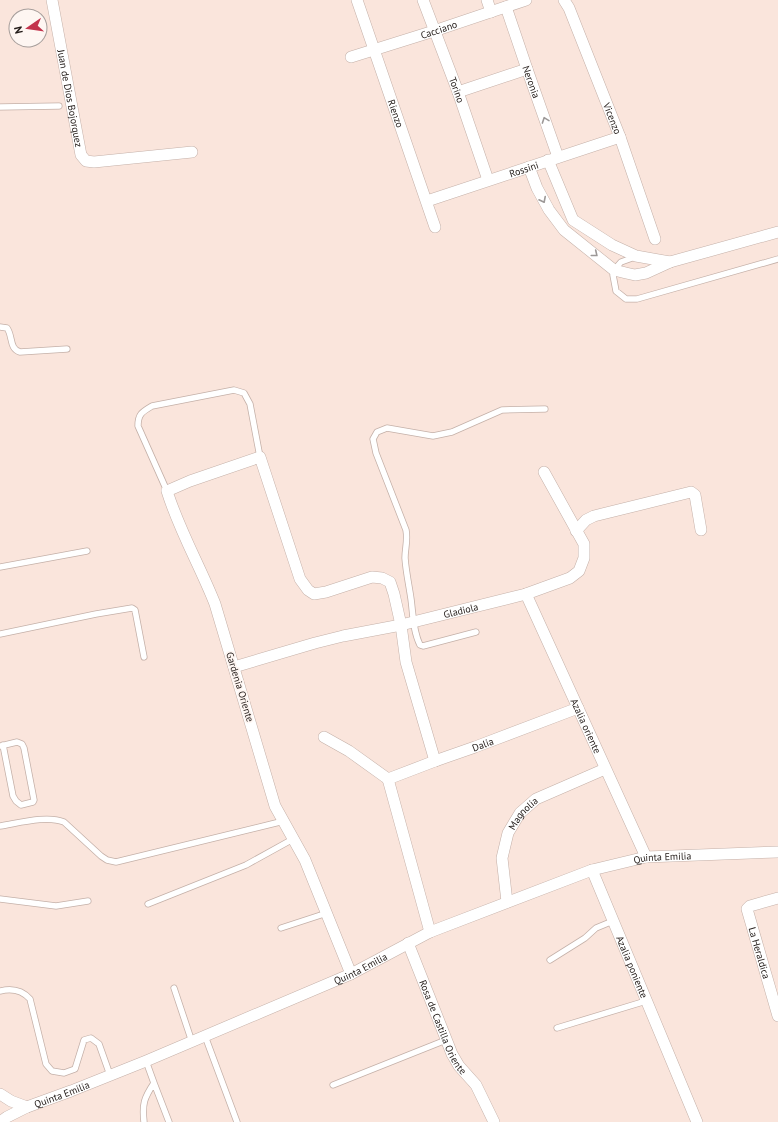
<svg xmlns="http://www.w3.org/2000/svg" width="778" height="1122" font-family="'PT Sans',sans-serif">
<rect width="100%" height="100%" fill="#fae5dc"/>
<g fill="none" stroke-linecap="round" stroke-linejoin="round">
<defs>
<path id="lane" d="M0 107 59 106
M635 257 621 262 614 270 613 275 616 291 626 299H637L778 259
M0 327 7 328C13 336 9 349 20 352L67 349
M167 491 138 426C138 414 142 412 152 406L234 390 244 393 250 404 260 457
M0 567 87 551
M476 632 423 646 420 645C413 631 413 614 411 599 409 585 406 572 405 558 405 548 408 541 406 530L376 453 373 439 377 432 387 428 433 436 452 432 502 410 545 409
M0 634 96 614 132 608 135 610 144 657
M0 746 17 742 22 744 24 748 34 800 33 802 21 805 16 801 13 796 3 745
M0 826C19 823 47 815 64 822L101 856 107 860 116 862 284 821
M0 899 56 906 88 901
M148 904 246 865 293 839
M281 928 327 913
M550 960 585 938 596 928 613 921
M174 988 192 1042
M0 991C12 988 22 990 30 999L46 1064 52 1071 64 1073 75 1069 84 1040 91 1038 99 1044 110 1075
M557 1028 646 1001
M205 1036 237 1122
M154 1083 169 1122
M333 1085 446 1040
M144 1122C142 1104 144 1098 154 1083L146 1061"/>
<g id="street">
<path id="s1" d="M52 0 81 155 86 161 94 162 192 152"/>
<path id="s2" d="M357 0 435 227"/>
<path id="s3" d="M423 0 458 92 488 180"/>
<path d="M487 0 491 12"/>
<path id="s4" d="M564 0 569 8 620 137 655 239"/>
<path id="s5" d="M506 7 527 69 558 157"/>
<path id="s6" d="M351 57 434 31 526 0"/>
<path d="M458 92 527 69"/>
<path d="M548 160 573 220 612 245 636 256 670 262"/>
<path d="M529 167 537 188 549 210 564 230 614 270 626 273 635 275 646 273 670 262 778 232"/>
<path id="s7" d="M427 201 620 137"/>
<path d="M576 531 586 520 594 516 691 492 695 495 701 530"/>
<path id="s8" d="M526 594 646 857"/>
<path id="s9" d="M234 667 315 643 343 636 401 625 526 594 570 578 579 571 584 558V544L544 472"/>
<path d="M324 737 349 751 388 779"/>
<path id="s10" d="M388 779 435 761 475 747 578 708"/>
<path d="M388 779 430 932"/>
<path id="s11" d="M592 870 697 1122"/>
<path id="s12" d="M778 898 750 906 747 909 778 1016"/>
<path id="s13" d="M507 902 502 858 508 833 520 813 536 799 605 769"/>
<path id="s14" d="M408 943 452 1054 459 1066 476 1085 494 1122"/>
<path d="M351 974 305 860 275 806 215 604C200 566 179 530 167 491L190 481 260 457 300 579 308 590 314 594 326 592 372 577 382 578 390 582 394 594 401 625 406 662 435 761"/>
<path d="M0 1094 11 1101 27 1107"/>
<path id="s15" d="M0 1122 7 1117 27 1107 71 1091 146 1061 351 974 430 932 592 870 646 857 778 852"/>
</g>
</defs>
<use href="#lane" stroke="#c4b0a8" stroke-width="7"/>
<use href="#street" stroke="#c4b0a8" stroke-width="12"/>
<use href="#lane" stroke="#fff" stroke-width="5.5"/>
<use href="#street" stroke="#fff" stroke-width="11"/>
</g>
<defs><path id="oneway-chevron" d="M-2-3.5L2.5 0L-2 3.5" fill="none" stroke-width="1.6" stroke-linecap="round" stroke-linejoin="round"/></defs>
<g stroke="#9c9897">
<use href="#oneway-chevron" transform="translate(545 120) rotate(-110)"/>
<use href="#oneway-chevron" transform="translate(543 200) rotate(63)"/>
<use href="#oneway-chevron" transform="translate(595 254) rotate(39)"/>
</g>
<g text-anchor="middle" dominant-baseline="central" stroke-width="3.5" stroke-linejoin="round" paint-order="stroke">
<g font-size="10" fill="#221b18" stroke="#fef6f2">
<text stroke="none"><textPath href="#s6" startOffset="92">Cacciano</textPath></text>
<text stroke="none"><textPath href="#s5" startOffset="79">Neronia</textPath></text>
<text stroke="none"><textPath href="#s3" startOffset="96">Torino</textPath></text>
<text stroke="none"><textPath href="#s1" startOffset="100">Juan de Dios Bojorquez</textPath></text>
<text stroke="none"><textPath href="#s2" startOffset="120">Rienzo</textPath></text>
<text stroke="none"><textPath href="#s4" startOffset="128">Vicenzo</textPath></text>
<text stroke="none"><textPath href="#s7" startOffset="102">Rossini</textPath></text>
<text stroke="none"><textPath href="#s9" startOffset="234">Gladiola</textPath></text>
<text transform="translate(240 687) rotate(73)">Gardenia Oriente</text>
<text stroke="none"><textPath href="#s8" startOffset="145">Azalia oriente</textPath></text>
<text stroke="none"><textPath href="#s10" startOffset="101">Dalia</textPath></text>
<text stroke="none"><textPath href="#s13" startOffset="95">Magnolia</textPath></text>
<text stroke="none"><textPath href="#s15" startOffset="716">Quinta Emilia</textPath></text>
<text stroke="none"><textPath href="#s12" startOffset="79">La Heraldica</textPath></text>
<text stroke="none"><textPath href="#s11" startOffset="105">Azalia poniente</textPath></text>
<text stroke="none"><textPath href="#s15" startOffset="392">Quinta Emilia</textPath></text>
<text stroke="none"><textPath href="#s14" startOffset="91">Rosa de Castilla Oriente</textPath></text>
<text stroke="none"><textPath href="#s15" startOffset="68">Quinta Emilia</textPath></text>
</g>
</g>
<g transform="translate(28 28) rotate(257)"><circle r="19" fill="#fef6f2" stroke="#a69e9b"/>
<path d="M0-3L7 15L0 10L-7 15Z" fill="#c3334c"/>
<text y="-6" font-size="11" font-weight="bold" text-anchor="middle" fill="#221b18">N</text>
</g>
</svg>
